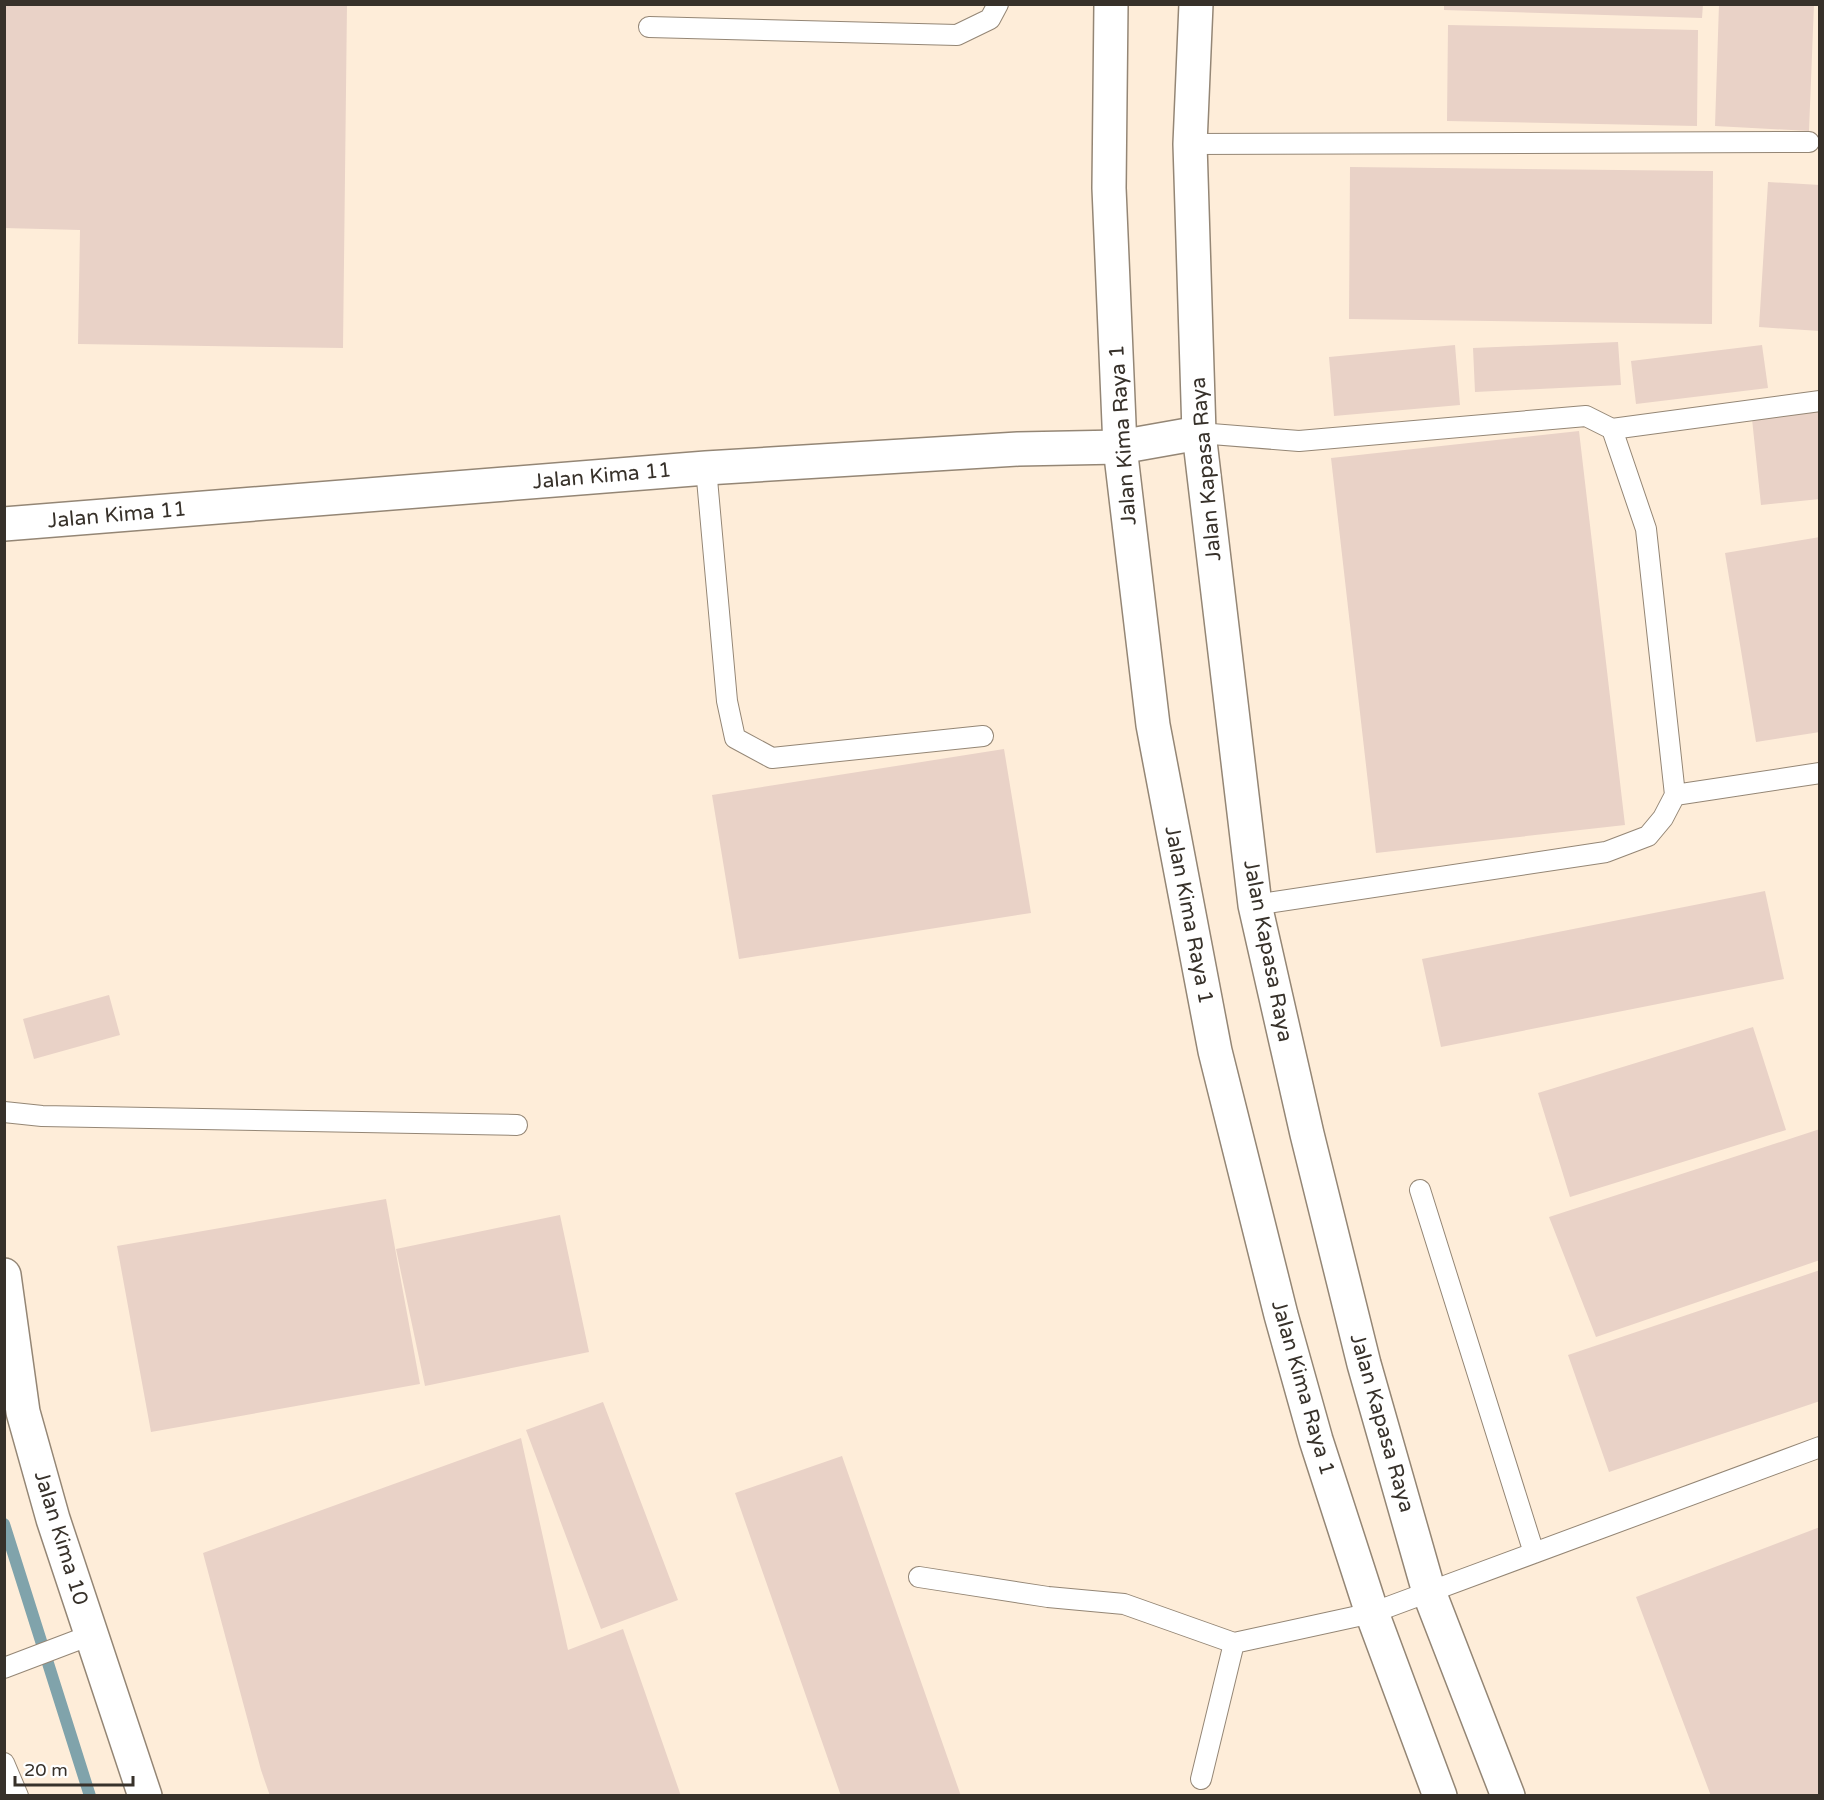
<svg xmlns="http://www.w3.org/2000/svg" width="1824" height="1800" font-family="'Varela Round',sans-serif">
<rect width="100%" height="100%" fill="#fef7f0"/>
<path fill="#feedd9" d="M5 5H1819V1795L5 1796Z"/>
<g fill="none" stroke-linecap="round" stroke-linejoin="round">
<path stroke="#80a3ab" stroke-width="12" d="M4 1524 90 1796"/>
</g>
<path fill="#e9d2c7" d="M4 4H347L343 348 78 344 80 230 4 228Z
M1444 4H1703L1702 18 1444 10Z
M1719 4H1814L1809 131 1715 126Z
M1448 25 1698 30 1697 126 1447 121Z
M1350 167 1713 171 1712 324 1349 319Z
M1768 182 1820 185V331L1759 327Z
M1618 342 1621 385 1475 392 1473 348Z
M1455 345 1460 405 1334 416 1329 357Z
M1762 345 1768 388 1636 404 1631 361Z
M1820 412V499L1761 505 1752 419Z
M1579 431 1625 825 1376 853 1331 458Z
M1820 537V732L1756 742 1725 553Z
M1004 749 1031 913 739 959 712 795Z
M1765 891 1784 979 1441 1047 1422 959Z
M109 995 120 1035 34 1059 23 1019Z
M1753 1027 1786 1130 1570 1197 1538 1093Z
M1820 1129V1260L1596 1337 1549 1217Z
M386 1199 420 1384 151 1432 117 1246Z
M560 1215 589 1352 425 1386 396 1249Z
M1820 1270V1401L1609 1472 1568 1355Z
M603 1402 678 1600 601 1629 526 1430Z
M521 1438 568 1650 623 1629 681 1796H270L261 1770 203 1553Z
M842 1456 961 1796H841L735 1493Z
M1820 1527V1796H1711L1636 1597Z"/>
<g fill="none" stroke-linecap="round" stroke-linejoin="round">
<defs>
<path id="lane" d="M649 27 957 35 990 19 998 4
M1190 144 1809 142
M1612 429 1820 401
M1199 433 1299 441 1586 416 1612 429 1646 529 1675 795 1663 818 1648 836 1606 852 1255 905
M706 468 727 701 735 738 772 758 983 736
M1675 795 1820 773
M4 1112 42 1116 517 1125
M1420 1190 1534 1553
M919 1577 1048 1597 1124 1604 1234 1643 1372 1613 1820 1447
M4 1668 91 1635
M4 1763 18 1796
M1201 1779 1234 1643"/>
<path id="street" d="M4 524 706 468 1018 449 1120 447 1199 433
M4 1275 23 1412 53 1519 145 1796"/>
<path id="secondary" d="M1111 4 1109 188 1120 447 1153 725 1215 1051 1281 1315 1316 1440 1372 1613 1440 1796
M1196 4 1190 144 1199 433 1255 905 1307 1134 1364 1364 1429 1592 1508 1796"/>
</defs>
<use href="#lane" stroke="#948675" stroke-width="22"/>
<use href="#street" stroke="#948675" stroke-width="36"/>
<use href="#secondary" stroke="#948675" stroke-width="36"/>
<use href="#lane" stroke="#fff" stroke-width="20"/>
<use href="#street" stroke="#fff" stroke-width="33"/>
<use href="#secondary" stroke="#fff" stroke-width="33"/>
</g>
<g text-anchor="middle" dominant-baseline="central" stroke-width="5" stroke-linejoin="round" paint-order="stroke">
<g font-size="21" fill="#37312a" stroke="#fff">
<text transform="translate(1123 435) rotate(-94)">Jalan Kima Raya 1</text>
<text transform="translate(1206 469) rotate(-95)">Jalan Kapasa Raya</text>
<text transform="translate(602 476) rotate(-5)">Jalan Kima 11</text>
<text transform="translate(117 515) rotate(-5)">Jalan Kima 11</text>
<text transform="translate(1189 915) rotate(79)">Jalan Kima Raya 1</text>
<text transform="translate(1268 951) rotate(79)">Jalan Kapasa Raya</text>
<text transform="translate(1303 1388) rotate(74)">Jalan Kima Raya 1</text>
<text transform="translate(1382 1423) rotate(74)">Jalan Kapasa Raya</text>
<text transform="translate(61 1538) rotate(73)">Jalan Kima 10</text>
</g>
</g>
<rect width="1824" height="1800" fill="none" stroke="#37312a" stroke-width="12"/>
<path d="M15 1776v9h118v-9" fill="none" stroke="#37312a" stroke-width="3"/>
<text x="24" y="1776" font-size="18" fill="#37312a" stroke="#ffffff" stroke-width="4.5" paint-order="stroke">20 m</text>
</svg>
